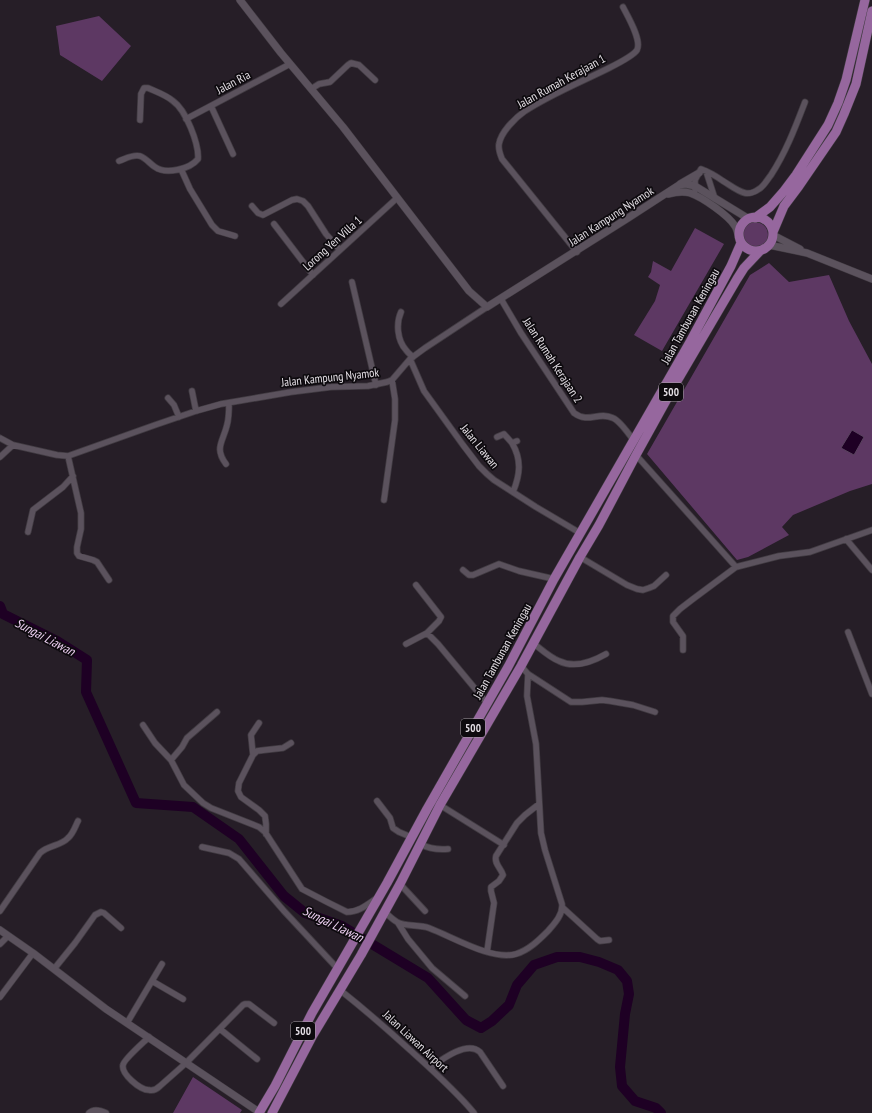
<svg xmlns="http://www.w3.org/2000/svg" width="872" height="1113" font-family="'PT Sans Narrow',sans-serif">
<rect width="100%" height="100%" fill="#261e27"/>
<path fill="#5d3863" d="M99 16 131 46 102 81 60 55 56 26Z
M742 235a13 13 0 1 1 26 0a13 13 0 1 1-26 0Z
M695 228 724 244 662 351 634 335 655 301 660 285 648 277 651 272 653 261 671 271Z
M769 263 789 282 829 275 849 321 872 364V484L850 491 793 515 782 527 789 535 748 557 737 560 647 454 750 275Z
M193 1077 242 1110 240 1113H173Z"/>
<path fill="#1e0024" stroke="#59435e" d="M852 430 864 437 854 455 841 448Z"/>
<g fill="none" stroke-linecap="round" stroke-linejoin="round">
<path stroke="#1e0024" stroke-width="10" d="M0 606 3 614 57 641 87 660 86 692 136 803 193 807 239 839 284 896 305 913 342 926 428 978 466 1020 481 1028 492 1021 509 1005 517 985 534 965 557 957H580L599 962 618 970 627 981 629 994 625 1014 620 1067 622 1086 635 1101 656 1108 661 1113"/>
<defs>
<path id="minor" d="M311 89 319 84 330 82 348 65 351 63 359 65 375 80
M211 106 233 154
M186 119 290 64
M119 161C125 159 133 154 140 156 146 158 150 164 155 167 166 175 190 169 198 159 199 144 186 110 173 101 166 95 157 92 148 88H144L141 94 140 120
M181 169 190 189 212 225 218 231 235 236
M706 171 715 199
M695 190V180L701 169C709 172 716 176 723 181 730 185 737 191 745 193 749 194 755 192 759 189 764 186 767 180 771 175 786 152 795 128 805 102
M252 206 258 213 263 215 292 200 297 199 303 201 308 206 326 234 340 250
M274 224 313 275
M577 252 502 159C500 154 498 149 499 144 501 132 515 118 525 111 551 94 581 82 609 68 615 65 634 55 637 50 642 40 628 17 623 7
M352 282 376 385
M501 299 521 333 574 413C589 424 598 411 613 418 620 421 629 434 634 441
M281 304 397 198
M401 312C396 323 397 340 406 350 408 353 411 355 413 357
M410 359 424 391 463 445 479 466 487 474 494 480 536 507 580 533
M192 391 196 411
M168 398 174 405 179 417
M497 437 504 434 512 443
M0 438 13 445 57 455 68 456 155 425 196 411 221 404 291 392 331 387 368 386 387 382 392 380 410 359 425 348 487 307
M636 455 736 567 779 556 810 552 872 530
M68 456 81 513V529L77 547V553L79 556 93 560 97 562 109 580
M0 457 13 445
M226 464C214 448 223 442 227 425 229 418 229 410 229 403
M513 492C520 475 522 460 512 443L517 441
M384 500 395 420V399L392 380
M28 532 33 510 63 487 73 476
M846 539 872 570
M580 557 627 585 637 589 643 590 649 588 654 586 666 575
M463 570 469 575H473L499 564 519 571 554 579
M416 585 441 617 439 621 427 633
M848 632 872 694
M533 643C541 649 549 657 559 661 575 669 592 662 606 654
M406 644 427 633 438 644 487 703
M683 650V636L673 622V616L680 609 693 599 736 567
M528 674 571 702H582L602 700 610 701 633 705 655 712
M217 712 187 738 182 747 171 760 184 785 203 803 211 808 259 827 265 832 302 889 327 902 347 912C359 912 368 904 377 898
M143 725 155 743 171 760
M253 755 251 735 259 723
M377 801 390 818 393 828 399 832 411 837
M440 805 504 845
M266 834V824L265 816 259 810 241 797 238 791 239 783 253 755 257 751 265 750 283 748 291 743
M420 844C430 849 438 850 448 849
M202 847 229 853 239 859 284 911 338 969
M400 884 425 911
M562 907 597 939 600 941 609 940
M0 911 40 853C48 845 61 846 68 838 73 834 75 827 78 821
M385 912C388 915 392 919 397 922 405 927 419 924 429 928 453 937 492 961 516 954 529 950 539 940 548 931 554 924 563 915 562 904L545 850 541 833 536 744 527 696 528 674 521 666
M398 923 408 939 432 968 465 996
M0 944 8 936
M487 952 494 903 491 891V887L499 881 503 875C501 868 494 864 496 856L517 823 525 815 539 804
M54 969 75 943 95 915 101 912 104 913 121 928
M152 981 183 999
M340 990C364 1009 387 1029 410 1050 432 1070 455 1090 474 1113
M0 997 33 953
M127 1023 162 964
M220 1029 257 1059
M149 1037C144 1042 124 1059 123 1065 121 1074 140 1090 149 1090 153 1091 157 1089 160 1086L186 1063 243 1005 245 1004H249L274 1023
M430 1068C441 1060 467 1040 480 1052L503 1086
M89 1113C94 1108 100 1110 106 1113"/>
<path id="tertiary" d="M240 0 281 53 343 127 469 291 487 307 628 218 679 185 686 184 695 186 749 219
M680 184 699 173
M668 194C676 192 683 191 690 193 702 197 728 215 735 226 737 229 738 234 739 238
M773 235 800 249
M769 245 807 253 872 279
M0 930 33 953 106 1009 259 1112"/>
<path id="primary" d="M739 234a17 17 0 1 1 34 0a17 17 0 1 1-34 0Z
M755 218 770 207 784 191 796 175 828 125 838 103 846 80 865 0
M773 232 784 206 799 186 836 132 844 114 856 84 872 11
M259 1113 275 1086 312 1013 387 883 427 809 508 667 554 579 690 342 731 266 741 243
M272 1113 313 1035 361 955 400 884 440 805 521 666 580 557 599 525 636 455 673 388 737 279 744 268 760 251"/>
</defs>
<use href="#minor" stroke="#423c43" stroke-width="7"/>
<use href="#tertiary" stroke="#423c43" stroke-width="8"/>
<use href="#primary" stroke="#423c43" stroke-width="10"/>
<use href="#minor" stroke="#5b525d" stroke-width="5.5"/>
<use href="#tertiary" stroke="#5b525d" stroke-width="7"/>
<use href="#primary" stroke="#96679e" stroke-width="9"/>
</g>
<g text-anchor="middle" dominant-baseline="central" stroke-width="3.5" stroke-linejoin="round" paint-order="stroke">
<g fill="#0d0a0e" stroke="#a49fa4" stroke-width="1">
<rect x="659" y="383" width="24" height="18" rx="3"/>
<rect x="461" y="719" width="24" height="18" rx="3"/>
<rect x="291" y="1022" width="24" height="18" rx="3"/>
</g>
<g font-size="11" font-weight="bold" fill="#e4dfe5">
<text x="671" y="392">500</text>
<text x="473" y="728">500</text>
<text x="303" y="1031">500</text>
</g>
<g font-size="12" fill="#e4dfe5" stroke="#0d0a0e">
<text transform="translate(561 81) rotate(-29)">Jalan Rumah Kerajaan 1</text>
<text transform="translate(233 82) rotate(-28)">Jalan Ria</text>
<text transform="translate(611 216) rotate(-33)">Jalan Kampung Nyamok</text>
<text transform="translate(332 243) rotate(-42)">Lorong Yen Villa 1</text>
<text transform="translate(690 316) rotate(-61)">Jalan Tambunan Keningau</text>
<text transform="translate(553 360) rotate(57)">Jalan Rumah Kerajaan 2</text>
<text transform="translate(330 377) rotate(-6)">Jalan Kampung Nyamok</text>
<text transform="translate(480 446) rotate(51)">Jalan Liawan</text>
<text transform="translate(502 651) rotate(-61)">Jalan Tambunan Keningau</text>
<text transform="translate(416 1041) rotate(43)">Jalan Liawan Airport</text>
</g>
<g font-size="13" font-style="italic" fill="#f0d2f5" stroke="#0d0a0e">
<text transform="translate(45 637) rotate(28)">Sungai Liawan</text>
<text transform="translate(333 924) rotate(26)">Sungai Liawan</text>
</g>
</g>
</svg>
